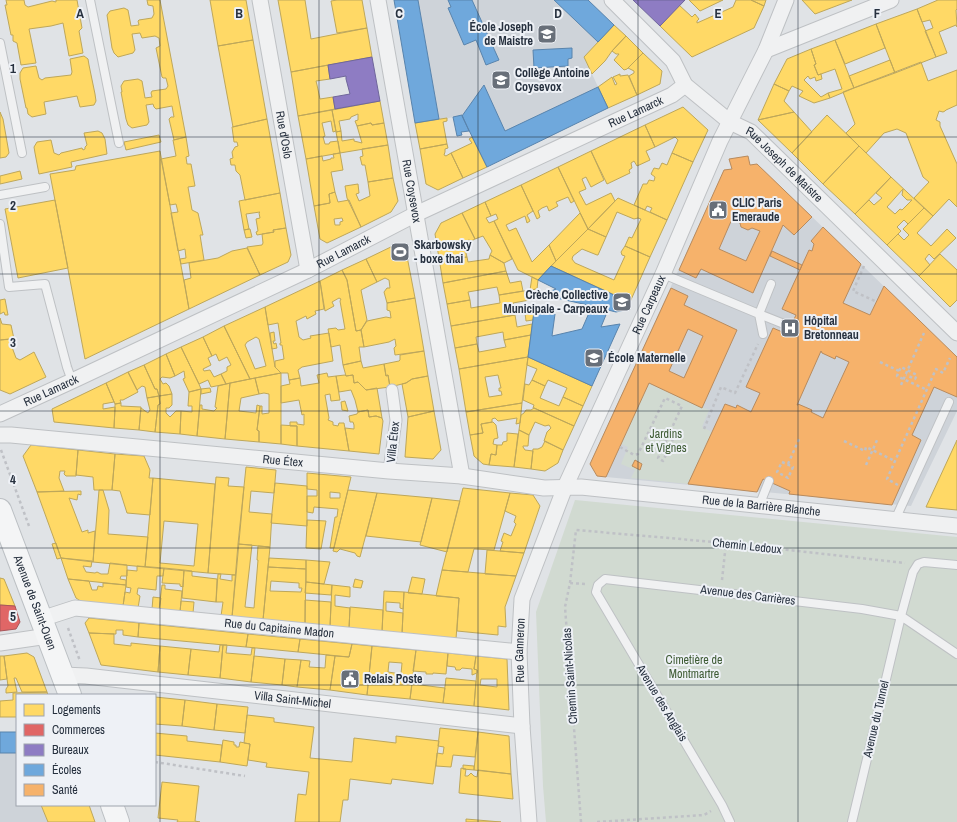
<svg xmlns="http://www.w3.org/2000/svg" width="957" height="822" font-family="'Archivo Narrow',sans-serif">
<rect width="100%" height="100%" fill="#e0e3e6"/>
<path fill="#ced3d9" d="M394 0H588L614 25 584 57 608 108 487 167 462 116 415 123Z
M748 156 750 165 805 210 957 357V411L911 506 606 477 590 464 724 170 732 169 729 159Z
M0 753H17V805H41L48 822H0Z"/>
<path fill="#d1dad1" d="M649 383 709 410 702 427 712 432 688 484 631 478 635 470 621 464 628 447 621 444Z
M575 500 957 537V822H546L543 786 536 612Z"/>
<path fill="#ffd966" stroke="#bea75a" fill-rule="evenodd" d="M6 0H24L25 5 28 7 52 1 56 2V0H77L82 28 79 31 83 53 69 56 63 23 51 26 29 29 36 63 21 65 17 43 13 41V35H11L5 5H7Z
M147 0H160L186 137 174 140 169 119 171 117H174L172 106 156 109 154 107 153 104 146 105 149 122 147 125 132 128 128 125 126 119 121 92H122L121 86 124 81 138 79 142 81 145 98 152 97 151 93 152 91 166 89 168 86 166 78H163L162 77 156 48 160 46 159 38 155 36 142 38 140 33 132 34 135 50 133 53 118 57 114 53 112 48 107 15 110 11 124 8 128 10 131 26 139 25 138 21 139 20 152 18 154 14 153 6 148 5Z
M210 0H246L253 40 218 46Z
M278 0H305L311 39 367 28 372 57 291 72Z
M337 0H362L367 28 337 33 331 1Z
M689 0H723L700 11Z
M736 0H751L764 6 754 28 692 57 660 26 679 5 692 17 695 14 699 19 697 21V23L733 7Z
M751 0H766L764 6Z
M802 0H852L815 14Z
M938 0H957V9L956 10 957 27 956 25 939 32 947 53 936 57 925 31 933 28 930 20 922 22 917 9Z
M917 9 936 57 895 73 876 24Z
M876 24 885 48 845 64 835 40Z
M614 25 626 36 612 51 605 61 592 74 584 57Z
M626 36 643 53 627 69 624 70 614 60 619 54H616L612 51Z
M253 40 267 119 233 127 218 46Z
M835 40 854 88 830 98 828 93 842 89 835 69 818 75 814 65 816 64 811 49Z
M811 49 816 64 814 65 818 75 821 74 822 79 816 81 815 77 810 79 808 76 804 80 821 97 828 93 830 98 814 103 799 96 803 91 792 86 789 91 774 84 787 59Z
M643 53 662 71 660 84 637 95 629 76 634 73V71L628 68Z
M84 56 88 59 89 65 95 94 96 101 94 105 80 107 77 96 44 102 46 114 32 117 28 114 27 108H26L20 79V73L23 68 36 66 39 78 42 80 45 78 71 75 72 72 70 59Z
M890 60 895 73 854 88 849 76Z
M921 62 928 81 957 70V105L946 110 945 111 943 112 939 111 936 120 940 122V126L957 164V207L949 199 933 216 914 198 929 182 923 177 906 133 897 129 884 133 866 153 846 133 855 124 843 92Z
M328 65 330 79 316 81 317 85 320 99 333 97 335 109 298 116 291 72Z
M620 74V76L628 75 637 95 608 108 598 87 612 77 615 85 617 84 613 77Z
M774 84 789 91 784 101 794 112 758 120Z
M380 101 384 123 372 125 371 123 357 126 355 121 358 120V114L351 117 350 119 339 121 341 131 336 132 332 110Z
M683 107 708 130 693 162 672 153 678 140 675 137 655 147 645 125Z
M332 110 336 131 333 132 331 121 322 123 325 136 323 137 325 144H329L330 142 338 141 340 153 306 159 298 116Z
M0 112 3 119 9 153 6 157 0 158Z
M794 112 812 132 792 153 758 120Z
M827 115 859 146 823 184 792 153Z
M447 118V121L443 122 447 144 420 149 415 123Z
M267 119 280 193 245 200 240 175 236 171 235 165H231L230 159 233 158 232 152 235 147 238 146 237 142H234L232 127Z
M371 123 372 125 384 123 388 145 340 153 336 132 341 131 342 141 354 139V141L362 143 357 126Z
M645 125 655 147 646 151 650 160 637 166 634 161 631 163 632 168 629 170 630 173 607 184 591 151Z
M98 131 102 133 105 139 107 154 71 162 72 167 39 174 35 153 34 147 37 142 51 140 54 153 59 155 61 153 82 148 83 150 85 149V147L87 145 84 133Z
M159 135 161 142 126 150 124 142Z
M186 137 189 156 186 157 187 164H191L195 186 188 187 192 210 198 213 203 235H200L204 260 181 264 180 259 186 258 185 249 178 251 171 213 178 212 176 204 170 205 161 159 176 156 173 140Z
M472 137 487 167 463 178 451 153 472 143 469 139Z
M447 144 448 148 445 149V152L444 155 446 156 451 153 463 178 438 190 426 184 420 149Z
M388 145 393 178 368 182 365 165H362L360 157 363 156 362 149Z
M859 146 891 177 855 214 823 184Z
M160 151 189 309 85 359 50 174 75 170 76 166Z
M591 151 604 180 591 187 586 177 582 179 586 189 579 192 586 205 611 193 615 201 588 229 558 167Z
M340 153 343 170 331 172 335 192 329 194 330 203 314 206 306 159 322 156 323 161 331 159V158H334L333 154Z
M672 153 693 162 667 220 650 212 652 208 647 206 645 210 634 205 643 184H647L649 180 654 181 655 177 651 174 654 168 659 169 662 163 667 165Z
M558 167 574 201 571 203 568 197 556 202 558 206 549 211 547 206 542 208 538 211 540 217 537 219 521 185Z
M20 171 22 179 0 184V176Z
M891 177 924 208 908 224 904 220 897 227 901 231 887 245 855 214 869 200 874 205 882 198 876 193ZM903 189 902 195 907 200H912L902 210 900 209 895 214 887 207Z
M393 178 398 201 391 212 361 227 347 198 345 186 358 184 359 193 356 194 359 201 370 196 368 182Z
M521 185 533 211 527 215 530 221 527 223 525 216 506 225 509 231 516 228 532 262 549 245 556 261 538 280 518 270 494 221 498 219 496 214 491 216 485 202Z
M335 192 338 202 349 200 361 227 327 243 320 239 314 206 330 203 329 194ZM342 218 343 221 340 222V225H335L334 219Z
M280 193 286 228 273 230 274 232 257 235 256 232 258 231 256 219 260 218 259 213 260 212 246 214 249 229 244 230 239 201Z
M618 198 667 220 650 257 625 246 629 237 632 238 641 219 638 218 634 219 617 212 606 237 588 229Z
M55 200 68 268 18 278 5 209Z
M485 202 491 216 486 218 489 223 494 221 512 259 504 263 490 255 492 251 483 236 475 239 462 213Z
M924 208 933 216 917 233 931 246 947 229 956 238 934 259 929 254 925 259 930 265 919 276 887 245 898 234 904 240 909 235 903 229Z
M462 213 475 239 471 241 469 240 466 241 467 244 464 245 467 257 453 259 452 256 439 258 435 234 441 223Z
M580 213 588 229 556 261 549 245Z
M286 228 291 255 288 262 260 275 247 247 262 245 263 243 262 234 274 232 273 230Z
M249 229H250L252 237 246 238 244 230Z
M588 229 606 237 598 255H597L582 249 573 256 572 259 575 263 614 280 625 256 622 255 621 252 625 246 650 257 630 302 551 266Z
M395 245 406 251 415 298 387 303 384 292 387 288H390L389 280 385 278 377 282 366 259Z
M247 248 260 275 189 309 184 280 191 278 189 263 218 258 232 251Z
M940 254 957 270V300L950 307 919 276Z
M490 255 504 263 506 271 443 283 439 258 452 256 453 259 467 257 468 262 489 259Z
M366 259 377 282 361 290 367 320 361 330 356 331 347 280 342 270Z
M342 270 347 280 356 331 361 330 364 347H359L361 361 343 365 340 345 331 347 328 329 336 328 338 330 345 329 340 301 341 299 339 298 332 302 334 306 325 311 320 281Z
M506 271 510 283 521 281 523 291 499 295 497 287 468 292 470 300 447 304 443 283Z
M532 277 538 280 537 289 530 290Z
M320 281 324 309 315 311 316 314 307 319 306 316 296 321 299 337 303 340 311 338 310 336 329 333 333 361 302 367 298 370 300 378 289 380 288 373H281L275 367V361L284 359 282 345H280V343H281L278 323 268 325 265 307Z
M537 289 535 299 513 303 515 315 451 326 447 304 470 300 471 308 500 303 499 295Z
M415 298 424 351 395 355 394 348 396 346 395 339 389 342 364 347 361 330 367 321 386 317 391 318 390 311 387 310V303Z
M5 299 8 315H5L4 312 0 314V300Z
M265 307 275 367 281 373 250 379 224 326ZM256 337 259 339 266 366 255 369 245 345 247 342Z
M534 311 533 320 526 321 525 313Z
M515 315 517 327 532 324 531 335 504 340 503 332 476 337 477 344 455 348 451 326Z
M0 318 2 324 11 325 14 339 0 340Z
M224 326 250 379 226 384 221 374 227 371V367L231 365 227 357 219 361 216 354 212 356 203 337Z
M274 332 275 341H273L274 344 276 343 277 348 272 349 270 333Z
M531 335 528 357 459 369 455 348 477 344 479 352 506 347 504 340Z
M203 337 212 356 208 358 211 365 203 369 204 371 210 370 214 377 221 374 226 384 211 387 208 380 199 384 181 347Z
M9 339 16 358 20 360 34 352 46 377 10 394 0 390V340Z
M181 347 199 384 201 389 189 392 183 379 185 378 184 371 175 376 166 354Z
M424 351 428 376 412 379 406 383 390 387 388 375 386 376 384 364 399 361 400 360V355Z
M166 354 175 376 170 378 162 377 160 379 163 384 166 383 169 386 172 394 159 396 157 389H155L144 365Z
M528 357 522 403 466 412 459 369ZM498 375 501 388H499V391H501L502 395 489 397 485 377Z
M528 357 592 386 583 406 563 397 567 388 548 380 545 386 532 380 537 369 527 365Z
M361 361 363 368 384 364 386 376 388 375 390 387 366 390 358 382 354 383 353 375 346 376 343 365Z
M144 365 155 389H157L159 396 147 398 145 387 142 386 137 390 128 372Z
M128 372 138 392 123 400H120L121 403 115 404 106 383Z
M281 373V444L259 442V431L257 430 260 406H262V414L269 413V394L264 393 259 394 255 378Z
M327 373 328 377 336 376 340 400 331 401 330 394 325 395 329 418 328 420 333 422V425L338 426 339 423H344L349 451 297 446V426H290V422H297V424L304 425V414L302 415 299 400 281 403V386L290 384 289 380 300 378 301 386 319 383 317 375Z
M345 375 346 376 353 375 354 383 358 382 366 390 377 388 382 418 376 416 369 417 368 410 358 412 355 400 351 390 339 392 336 376Z
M428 376 434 411 408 417 402 384 406 383 412 379Z
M255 378 259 394 241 398 239 411 256 413 257 405 260 406 257 430 259 431V442L225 439 230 383Z
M532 380 545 386 540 398 559 406 563 397 583 406 574 426 534 408H533L534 405 523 400 525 384 529 385Z
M106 383 114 402 103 404V409L115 407 114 428 54 422 52 409Z
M230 383 225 439 197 436 200 405H202V409L214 411 217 408 215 407 218 386Z
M210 388 211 392 201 394V389Z
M201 389 197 436 180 434 181 411 192 412V406H188L189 392Z
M172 394V405L169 408H166V413L170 417 176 411H181L180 434 155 432 158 405 160 404 159 396Z
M159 396 160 404 158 405 155 432 139 430 141 408 148 413 150 410 147 398Z
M345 401 348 411 342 410 341 402Z
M121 403V406L141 407 139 430 114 428 115 409V404Z
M522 403 520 423 516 424 517 418 498 421 495 418 492 419V422L481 424 483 433 470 435 466 412Z
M534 408 574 426 563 450 544 441 547 432 551 428 549 425 545 426 535 422 529 435 519 430 521 415 524 413 526 410H531Z
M368 410 369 417 376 416 382 418 383 421 379 454 349 451 345 428 354 429V425L353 422H350L349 416 357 414 358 412Z
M434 411 441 450 433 459 405 457 408 417Z
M493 422 496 425 498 438 494 439 493 444 497 445 496 455 491 454 489 465 483 464 474 456 470 435 483 433 481 424Z
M281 425 297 426V446L281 444Z
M519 430 529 435 528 446H523V447L525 450 533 451 531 469 514 467Z
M507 433 518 434 514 467 489 465 491 454 496 455 497 445H502L503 442 507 441Z
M957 440V510L926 507Z
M545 441 563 450 558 463 545 471 531 469 533 449H538L542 447Z
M31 445 78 450 76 476H66L64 474 65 471H60L59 478 64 491 37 492 23 456Z
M78 450 115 454 112 490H94L93 477 76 475Z
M115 454 144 456 150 470 149 478H153L150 515 127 513 120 491 112 490Z
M246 467 276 470 274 493 251 491 249 512 272 514 270 547 238 544Z
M307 473 351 477 334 548H330L335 517H337L338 509 314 507 313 513 307 512V496H317V490L307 489ZM330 492 340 493V498H330Z
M216 477 229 478 228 486 244 487 236 575 208 573Z
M153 478 215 484 208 573 145 567ZM164 521 198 524 194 566 160 563Z
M275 483 307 486V526L271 523Z
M463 488 510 493 494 550 474 549 468 572 442 570Z
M99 490H103L109 510 108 534 148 537 145 567 93 562Z
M348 490 377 493 360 557 357 556 355 553 340 549 337 552 333 551Z
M81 491V495L78 494 77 500 69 498 82 532 88 530V533L95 531 93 562 61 558 37 492Z
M377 493 432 498 421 542 366 536Z
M510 493 533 495 540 506 524 553 500 551 503 542 501 541 504 533 511 536 516 524 514 522 516 516 505 511Z
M432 498 460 501 447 552 420 545Z
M307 520 326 521 321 549 306 548Z
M56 543 61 558 57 559 52 544Z
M238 544 252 545 245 607 254 608 258 560H257L258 546 270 547 263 620 232 617Z
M487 550 524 553 516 576 485 574Z
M61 558 92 561 91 567 83 566 86 572 95 573 97 572 101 574H108L110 563 127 565V576H121L120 579 126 580V585L68 579Z
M269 558 306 560V569L268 567Z
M306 560 330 562 324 584 306 582Z
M137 566 164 568 163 576H157L156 590 138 588 137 594 140 596 138 608 123 606 125 592 130 593 131 588 126 587 127 570 137 571Z
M268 567 306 569 305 624 263 620ZM271 581 299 583V588H302L301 592 270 591Z
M164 568 184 570 183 587 180 586V584L162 583Z
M184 570 192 571V576L217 579 216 602 182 598Z
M442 570 516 576 505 607 506 627 498 626V635L457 631 459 598 436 596Z
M218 574H221L220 579 232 581V575H236L232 617 221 616 223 602H216Z
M412 577 425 579 422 594 408 593Z
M0 578 4 579 15 606 0 605Z
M68 579 89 581 92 590H97L98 586 103 587V583L126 585 123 606 82 602 76 598Z
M355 579 363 581 361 588 353 587Z
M306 582 332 585 331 595 305 593Z
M162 585H165V589L182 591 180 612 159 610Z
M332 585 350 587V597L335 595V606L350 608 349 629 330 627Z
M384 591 404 592 403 609 400 608V603L386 602V611L403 613 402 634 382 632Z
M404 592 459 598 456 639 402 634Z
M153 597 161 598 159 610 152 609Z
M305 600 331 602 330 627 305 624Z
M181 601 194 602 193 613 180 612Z
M350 607 383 610 382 632 349 629Z
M89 618 139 623 138 637 123 635V630H116V634L89 633 85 623Z
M139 623 248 634 246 647 138 637Z
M89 633 114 634V644L131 646V643L160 646 158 672 101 665Z
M248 634 300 639 298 652 246 647Z
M300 639 352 644 349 657 298 652Z
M352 644 372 646 367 695 330 690 335 656 349 657Z
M220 645H223L220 678 188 675 191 649 219 652Z
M223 645H227L226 653 251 655 252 648H255L251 682 220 678Z
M160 646 191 649 188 675 158 672Z
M372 646 416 650 410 699 367 695ZM389 662 402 663 401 674 388 672Z
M416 650 448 653 446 674 433 673V674H426V672L413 671Z
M27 653 34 657 47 692H22L16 678H14L17 692 6 693V689L8 686 4 656Z
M448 653 476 656 474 669 477 670V673L472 675V669L462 668 460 670H456L455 667 447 666Z
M326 655 335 656 330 690 297 687 301 660 310 661 309 667 325 668Z
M0 656H4L7 679 0 680Z
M254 656 285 659 282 685 251 682Z
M476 656 507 659 509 710 474 706 477 670 474 669ZM481 679H497V687L480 685Z
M285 659 301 660 297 687 282 685Z
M446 678 476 681 474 706 443 703Z
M412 684 445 688 443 703 410 699Z
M47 692 48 695H17V717H0V701L13 700V693Z
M155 697 185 700 182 726 155 724Z
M185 700 217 704 214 730 182 726Z
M217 704 248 707 245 733 214 730Z
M247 715 274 718V722L314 727 310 758 352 762 354 738 396 743V736L439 741 433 784 392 779 391 784 350 779 348 800H343L340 822H295L298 794 306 795 309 772 266 767 267 763 248 760 250 744 244 743Z
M440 728 478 732 475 757 453 755 451 767 436 766 437 753 443 754 444 747 438 746Z
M478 732 509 736 511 774 474 770Z
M155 733 187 736V741L222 745 220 762 155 755Z
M223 740 234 742V745H236V747H239L240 742 250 744 247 766 220 762Z
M463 765 474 766V770L463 769Z
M461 768 466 769 465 776H468L471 773 474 776 477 777 478 770 511 774 513 799 459 793Z
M162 782 199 786 195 821 200 822H177L178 820 158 818Z
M41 805H89L95 822H48Z
M466 819 501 822H466Z"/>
<path fill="#e06666" stroke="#a8565a" d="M0 605 15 606 20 622 16 629 0 631Z"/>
<path fill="#8e7cc3" stroke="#6f669b" d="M633 0H685L660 26Z
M372 57 380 101 335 109 333 97 350 94 346 79V76L330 79 328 65Z"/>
<path fill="#6fa8dc" stroke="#5984ad" d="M394 0H418L439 119 415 123Z
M448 0H472L499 60 486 65 476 40 464 45 448 8 451 7Z
M554 0H588L614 25 598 42Z
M572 48V58L568 59V66L534 68 533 50Z
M484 85 505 131 598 87 608 108 487 167 462 116Z
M462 115 469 131 461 132 462 135 457 136 453 117Z
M551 266 627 301 624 306 628 307 625 310 616 312 608 310 601 327 620 324 592 386 528 357 535 304 555 314 552 336 582 329 592 306 552 297 551 291 556 289 538 280Z
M0 732H17V753H0Z"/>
<path fill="#f6b26b" stroke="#b88b5e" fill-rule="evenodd" d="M748 156 750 165 757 164 812 217 794 235 783 225 753 293 701 269 696 278 679 270 724 170 732 169 729 159ZM732 219 740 223 741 227 748 230 752 228 760 231 746 261 719 249Z
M823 227 861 264 843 303 870 315 884 286 957 357V397L934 387 912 435 921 440 892 505 789 494 790 491 763 479 757 492 688 484 725 404 736 408 737 405 751 412 760 393 746 387 773 328 787 334 796 315 782 309 809 250 812 251 814 244 811 241ZM821 351 822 353 835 359 836 356 849 362 823 418 811 412 812 410 798 404V405H797Z
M772 251 802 265 800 270 770 256Z
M671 288 688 296 684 305 737 330 702 408 649 383 606 477 597 476 590 464ZM688 329 703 336 684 378 669 371Z
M635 460 642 464 640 470 632 466Z"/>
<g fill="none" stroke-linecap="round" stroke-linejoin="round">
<defs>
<path id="service" d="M90 0 119 143
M0 43 22 153
M0 195 45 187
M0 224 9 287 45 284 67 367 72 381
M663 274 759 314 771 284
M759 314 789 326
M759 314 763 334
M759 506 769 481
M895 520 949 402
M730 822 722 805 596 592 598 585 605 579 862 609 901 616 957 654
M852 822 901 616 913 572 918 564 924 562 957 565"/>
<path id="pedestrian" d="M389 471 396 420 392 390"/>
<g id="minor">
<path id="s1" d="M260 0 308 270"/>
<path id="s2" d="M378 0 462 476"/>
<path id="s3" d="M612 0 673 61 685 85 730 122 751 132 957 333"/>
<path d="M766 50 891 0"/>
<path id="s4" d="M0 414 72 381 308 270 416 214 672 95 685 85"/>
<path id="s5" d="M0 435H11L389 471 462 476 544 488 581 487 957 526"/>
<path id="s6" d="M41 619 75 608 519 652"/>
<path d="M0 643 48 636"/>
<path id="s7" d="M63 675 86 676 522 726"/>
<path id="s8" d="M529 822 522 726 519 652 522 599 565 487 663 274 720 141 766 50 786 0"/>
</g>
<g id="primary">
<path id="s9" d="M0 510 70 695"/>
<path d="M112 805 118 822"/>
</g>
</defs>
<use href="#service" stroke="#bec1c4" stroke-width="10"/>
<use href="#pedestrian" stroke="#bec1c4" stroke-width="13"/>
<use href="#minor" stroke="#bec1c4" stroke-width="17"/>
<use href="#primary" stroke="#bcc0c4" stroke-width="24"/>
<path stroke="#bfc1c6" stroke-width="2.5" stroke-dasharray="3 3" stroke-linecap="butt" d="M864 266 853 291 875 301
M880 362 899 371 897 376 927 390
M899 371 901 367 917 375 915 379 906 375
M901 385 924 333
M651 429 668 437
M704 429 721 387 735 393 758 344
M844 441 865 451 866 447 895 461
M620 447 634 455 638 454 665 398 682 406 658 458 663 461 673 439
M1 450 29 526
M782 462 793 467 788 478 777 472Z
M788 464 800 437
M866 465 878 438
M898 485 887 479 936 369 943 373 950 358
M722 580 726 543
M570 583 585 584
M68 628 80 661
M155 762 245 776
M581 822 565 607 570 583 576 530 726 543 905 563
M597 822 704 815 711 811"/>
<use href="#service" stroke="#f0f1f2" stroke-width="8"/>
<use href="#pedestrian" stroke="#f0f1f2" stroke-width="11"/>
<use href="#minor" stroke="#f0f1f2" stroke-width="15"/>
<use href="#primary" stroke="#f4f5f6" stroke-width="22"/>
</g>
<path fill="none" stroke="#27313f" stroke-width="1" stroke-opacity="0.55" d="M160 0V822M319 0V822M478 0V822M638 0V822M798 0V822M0 137H957M0 274H957M0 411H957M0 548H957M0 685H957"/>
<defs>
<symbol id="school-square" viewBox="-11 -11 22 22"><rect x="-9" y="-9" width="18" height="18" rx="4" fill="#686f79" stroke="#eef1f6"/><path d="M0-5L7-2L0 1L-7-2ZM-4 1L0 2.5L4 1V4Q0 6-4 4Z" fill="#fff"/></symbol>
<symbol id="civic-square" viewBox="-11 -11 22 22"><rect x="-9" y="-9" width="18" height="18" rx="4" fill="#686f79" stroke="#eef1f6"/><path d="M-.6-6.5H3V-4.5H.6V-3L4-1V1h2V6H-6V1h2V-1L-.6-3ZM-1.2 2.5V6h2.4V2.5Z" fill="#fff"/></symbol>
<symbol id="stadium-square" viewBox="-11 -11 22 22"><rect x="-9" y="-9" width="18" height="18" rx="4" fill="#686f79" stroke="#eef1f6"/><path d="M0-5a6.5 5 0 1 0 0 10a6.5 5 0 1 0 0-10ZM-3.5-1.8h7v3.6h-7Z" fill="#fff"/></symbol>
<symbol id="hospital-square" viewBox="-11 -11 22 22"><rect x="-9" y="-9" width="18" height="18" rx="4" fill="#686f79" stroke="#eef1f6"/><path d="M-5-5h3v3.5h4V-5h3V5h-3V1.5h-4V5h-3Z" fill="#fff"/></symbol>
</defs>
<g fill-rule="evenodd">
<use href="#school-square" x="536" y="23" width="22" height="22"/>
<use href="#school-square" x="490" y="69" width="22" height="22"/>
<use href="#civic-square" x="707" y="199" width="22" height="22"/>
<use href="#stadium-square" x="389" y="241" width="22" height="22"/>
<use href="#school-square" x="611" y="291" width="22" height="22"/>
<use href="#hospital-square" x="779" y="317" width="22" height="22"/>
<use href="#school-square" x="583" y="347" width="22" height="22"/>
<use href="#civic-square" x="339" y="668" width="22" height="22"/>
</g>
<g text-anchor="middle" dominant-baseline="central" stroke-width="4" stroke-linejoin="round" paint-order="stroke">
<g font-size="12" font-weight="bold" fill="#27313f" stroke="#eef1f6" text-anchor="start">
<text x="533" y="27" text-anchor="end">École Joseph<tspan x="533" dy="14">de Maistre</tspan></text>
<text x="515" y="73">Collège Antoine<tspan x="515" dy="14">Coysevox</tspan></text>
<text x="732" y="203">CLIC Paris<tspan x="732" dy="14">Emeraude</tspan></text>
<text x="414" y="245">Skarbowsky<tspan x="414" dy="14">- boxe thai</tspan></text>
<text x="608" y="295" text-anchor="end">Crèche Collective<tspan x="608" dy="14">Municipale - Carpeaux</tspan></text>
<text x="804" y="321">Hôpital<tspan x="804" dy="14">Bretonneau</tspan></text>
<text x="608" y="358">École Maternelle</text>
<text x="364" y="679">Relais Poste</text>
</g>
<g font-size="12" fill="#27313f" stroke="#eef1f6">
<text stroke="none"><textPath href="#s4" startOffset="704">Rue Lamarck</textPath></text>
<text stroke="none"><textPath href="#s1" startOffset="137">Rue d'Oslo</textPath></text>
<text stroke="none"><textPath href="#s3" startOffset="241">Rue Joseph de Maistre</textPath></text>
<text stroke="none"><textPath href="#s2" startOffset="194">Rue Coysevox</textPath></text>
<text stroke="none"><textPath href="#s4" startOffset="380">Rue Lamarck</textPath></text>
<text stroke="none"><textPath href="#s8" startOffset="544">Rue Carpeaux</textPath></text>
<text stroke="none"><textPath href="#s4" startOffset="56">Rue Lamarck</textPath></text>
<text transform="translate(393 442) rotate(-84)">Villa Étex</text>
<text stroke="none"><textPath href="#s5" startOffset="284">Rue Étex</textPath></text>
<text stroke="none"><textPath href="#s5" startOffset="765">Rue de la Barrière Blanche</textPath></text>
<text transform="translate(747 546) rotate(6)">Chemin Ledoux</text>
<text transform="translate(748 595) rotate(7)">Avenue des Carrières</text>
<text stroke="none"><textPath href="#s9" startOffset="99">Avenue de Saint-Ouen</textPath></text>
<text stroke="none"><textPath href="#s6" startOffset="241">Rue du Capitaine Madon</textPath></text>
<text stroke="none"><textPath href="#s8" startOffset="172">Rue Ganneron</textPath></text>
<text transform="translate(570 676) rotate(-94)">Chemin Saint-Nicolas</text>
<text stroke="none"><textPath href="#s7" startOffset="231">Villa Saint-Michel</textPath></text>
<text transform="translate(662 703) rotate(59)">Avenue des Anglais</text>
<text transform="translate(876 719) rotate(-77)">Avenue du Tunnel</text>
</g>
<g font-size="12" fill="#3e5b34" stroke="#eef1f6">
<text x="666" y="434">Jardins<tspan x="666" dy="14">et Vignes</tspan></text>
<text x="694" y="660">Cimetière de<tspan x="694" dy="14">Montmartre</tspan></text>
</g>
</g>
<g font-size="13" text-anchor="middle" font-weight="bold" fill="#27313f" stroke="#eef1f6" stroke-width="4" stroke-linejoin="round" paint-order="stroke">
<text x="80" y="18">A</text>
<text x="239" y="18">B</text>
<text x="399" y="18">C</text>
<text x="558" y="18">D</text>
<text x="718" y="18">E</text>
<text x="877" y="18">F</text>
<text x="13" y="73">1</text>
<text x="13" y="210">2</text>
<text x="13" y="347">3</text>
<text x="13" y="484">4</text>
<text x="13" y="621">5</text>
</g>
<rect x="16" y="694" width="140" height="112" fill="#eef1f6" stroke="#9ea4ad"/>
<rect x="24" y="704" width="20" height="12" fill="#ffd966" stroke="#9ea4ad"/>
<text x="52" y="714" font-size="12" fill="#27313f">Logements</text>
<rect x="24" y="724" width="20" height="12" fill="#e06666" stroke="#9ea4ad"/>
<text x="52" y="734" font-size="12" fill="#27313f">Commerces</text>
<rect x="24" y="744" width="20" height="12" fill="#8e7cc3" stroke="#9ea4ad"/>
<text x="52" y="754" font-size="12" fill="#27313f">Bureaux</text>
<rect x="24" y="764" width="20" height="12" fill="#6fa8dc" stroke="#9ea4ad"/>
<text x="52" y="774" font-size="12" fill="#27313f">Écoles</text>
<rect x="24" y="784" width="20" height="12" fill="#f6b26b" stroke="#9ea4ad"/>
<text x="52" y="794" font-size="12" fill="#27313f">Santé</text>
</svg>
